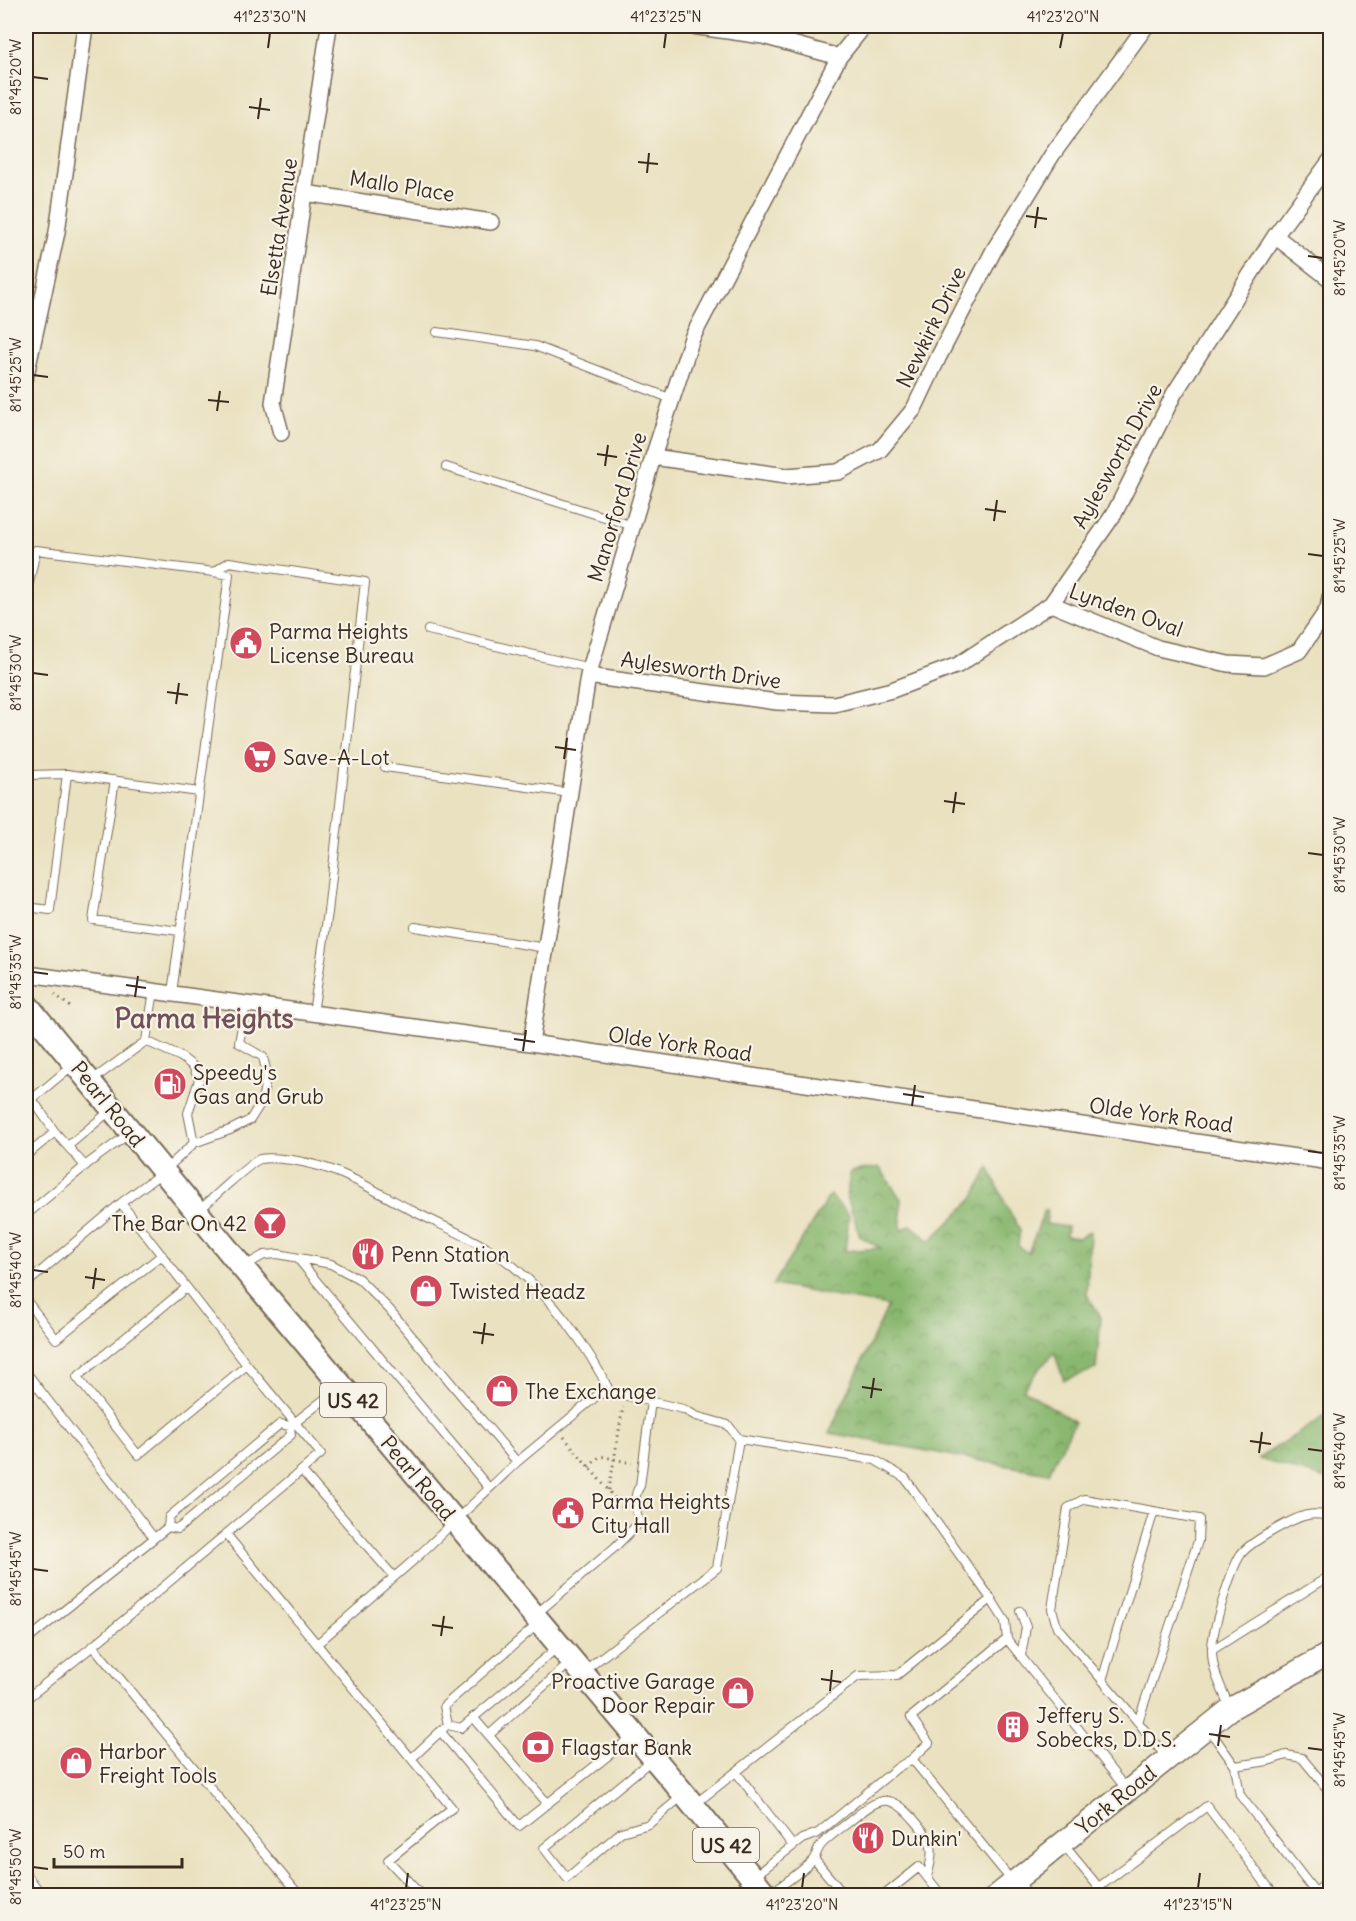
<svg xmlns="http://www.w3.org/2000/svg" width="1356" height="1921" font-family="Delius,sans-serif">
<style>
.forest{fill:url(#forest-crowns);stroke:#627147;stroke-width:1.5}
.lines{fill:none;stroke-linecap:round;stroke-linejoin:round}
.lane-casing{stroke:#786a57;stroke-width:10}
.street-casing{stroke:#786a57;stroke-width:18}
.secondary-casing{stroke:#786a57;stroke-width:24}
.primary-casing{stroke:#786a57;stroke-width:26}
.path{stroke:#786a57;stroke-width:3;stroke-dasharray:1.5 4.5;stroke-linecap:butt}
.lane{stroke:#fff;stroke-width:8}
.street{stroke:#fff;stroke-width:15}
.secondary{stroke:#fff;stroke-width:21}
.primary{stroke:#fff;stroke-width:22}
.ticks{fill:none;stroke:#3b2a1e;stroke-width:2}
.labels{text-anchor:middle;dominant-baseline:central;stroke-width:4.5;stroke-linejoin:round;paint-order:stroke}
.shield{fill:#f7f3e8;stroke:#73665b;stroke-width:1.5}
.shield-label{font-size:20px;font-weight:bold;fill:#3b2a1e}
.street-label{font-size:21px;fill:#3b2a1e;stroke:#f7f3e8}
.poi-label{font-size:21px;fill:#3b2a1e;stroke:#f7f3e8;text-anchor:start}
.district-label{font-size:27px;font-weight:bold;fill:#715057;stroke:#f7f3e8}
.neatline{fill:none;stroke:#3b2a1e;stroke-width:2}
.ticks-label{font-size:15px;text-anchor:middle;fill:#3b2a1e}
</style>
<defs>
<pattern id="forest-crowns" width="20" height="18" patternUnits="userSpaceOnUse" patternTransform="scale(1.5)"><rect width="20" height="18" fill="#8ab870"/><path d="M2 6a3 3 0 1 1 6 0M12 15a3 3 0 1 1 6 0" fill="none" stroke="#72965b"/></pattern>
</defs>
<rect width="100%" height="100%" fill="#f7f3e8"/>
<filter id="ink" filterUnits="userSpaceOnUse"><feTurbulence type="fractalNoise" baseFrequency=".0167" numOctaves="2"/><feDisplacementMap in="SourceGraphic" scale="12" xChannelSelector="R" yChannelSelector="G"/><feConvolveMatrix kernelMatrix="1 2 1 2 8 2 1 2 1" color-interpolation-filters="sRGB"/></filter>
<filter id="wash" filterUnits="userSpaceOnUse"><feTurbulence type="fractalNoise" baseFrequency=".008" numOctaves="4" result="noise"/><feDisplacementMap in="SourceGraphic" scale="24" xChannelSelector="R" yChannelSelector="G"/><feGaussianBlur stdDeviation="1.35" result="paint"/><feColorMatrix in="noise" values="0 0 0 0 0 0 0 0 0 0 0 0 0 0 0 0 0 1.4 0 .05"/><feComposite in="paint" operator="in"/></filter>
<g filter="url(#wash)">
<rect width="100%" height="100%" fill="#eae1c0"/>
<!-- forest -->
<path class="forest" d="M879 1167 901 1199V1231L911 1225 930 1241 972 1200 989 1167 1005 1203 1020 1230 1018 1246 1028 1253 1045 1210 1048 1211 1046 1224 1067 1227 1066 1236 1079 1238 1090 1231 1087 1295 1101 1317 1096 1369 1064 1380 1054 1352 1023 1389 1075 1422 1048 1473 829 1433 888 1306 773 1285 830 1195 849 1215 845 1251 880 1248 860 1236 847 1196 850 1172Z
M1330 1413V1480L1259 1459V1458Z"/>
</g>
<g filter="url(#ink)">
<g class="lines">
<defs>
<path id="lane" d="M437 332 535 346 672 399
M446 467 633 526
M26 597 36 550 214 572 229 562 365 582 328 912 313 1013
M428 630 590 668
M385 767 570 793
M26 769 30 775 67 774 50 910 26 907
M67 774 199 792
M115 780 93 920 180 931
M415 927 546 948
M172 993 229 575 214 572
M146 1041 181 1057 193 1066 199 1080 188 1113 194 1143
M91 1081 146 1041 154 991
M32 1099 55 1132 85 1166
M26 1104 73 1065
M68 1146 111 1110
M26 1156 55 1132
M121 1203 247 1365 138 1455 77 1377 186 1288
M198 1212C207 1203 252 1161 260 1159 270 1157 282 1159 292 1160 343 1168 370 1189 413 1211 446 1228 484 1242 513 1266 553 1299 587 1345 610 1392
M26 1215 90 1162 130 1133
M298 1259 489 1488
M243 1267 264 1255 278 1254 331 1264 359 1279 389 1309 517 1462
M26 1284 121 1203 163 1172 194 1143 230 1130 250 1120 262 1101 267 1074 263 1057 239 1043 246 1004
M26 1300 56 1339 162 1255
M247 1365 321 1454 93 1646 300 1896
M26 1372 154 1538
M280 1424 290 1426 291 1435 178 1529 168 1527 169 1517Z
M293 1424 340 1387
M302 1471 394 1577
M226 1534 452 1808 388 1860 422 1896
M991 1599 1005 1621 1007 1639
M1020 1611 1026 1627 1021 1656
M535 1615 614 1548 638 1524C638 1511 631 1498 640 1486L651 1401
M26 1641 168 1527
M317 1644 415 1559 517 1462 599 1394 610 1392 683 1409 696 1416 728 1425 739 1439
M1212 1650 1328 1577
M584 1671 717 1568 739 1439 875 1460 905 1478 991 1599 897 1675 858 1676 695 1804
M1102 1680 1154 1511
M26 1699 93 1646
M1230 1708C1222 1689 1212 1671 1212 1651 1211 1633 1231 1569 1241 1554 1249 1543 1294 1517 1308 1515 1315 1513 1323 1515 1330 1516
M473 1717 548 1804
M1138 1722 1198 1541 1199 1519 1084 1499 1068 1508 1052 1609 1057 1627 1138 1722 1167 1758
M448 1725 444 1706 539 1623
M448 1725 461 1728 558 1647
M1208 1728 1235 1766 1240 1795 1315 1892 1330 1881
M441 1732 519 1826 633 1736
M489 1735 571 1662
M412 1758 444 1728
M653 1759 544 1848 567 1878 621 1832 649 1824 681 1797
M1235 1766 1268 1761 1286 1755 1302 1758 1330 1792
M736 1772 793 1846
M1063 1844 1106 1896
M814 1859 845 1896
M26 1874 43 1896
M753 1877 802 1839 818 1833 897 1768 912 1759
M1018 1880 1029 1896
M1012 1881 912 1759 929 1743 911 1717 1007 1639 1127 1790
M1099 1887 1207 1806 1275 1896
M768 1895C783 1884 799 1874 812 1861 816 1857 817 1850 821 1845 829 1836 840 1829 849 1822 880 1797 889 1790 917 1823 935 1844 934 1852 927 1877
M883 1896 919 1867 942 1896"/>
<path id="street" d="M692 26 763 36 839 57
M305 193 491 222
M1275 236 1330 279
M26 375 57 232 85 26
M281 433 273 403 329 26
M653 457 786 476 838 472 880 450 914 409 939 356 994 250 1052 155 1146 26
M1051 604 1158 648 1228 664 1264 666 1299 651 1328 609 1330 597
M588 676 777 702 834 704 892 690 958 665 1051 604 1114 514 1174 394 1275 236 1330 161
M26 982 35 975 531 1043 1330 1162
M531 1043 588 676 653 457 692 338 839 57 864 26"/>
<path id="secondary" d="M996 1896 1230 1709 1330 1653"/>
<path id="primary" d="M26 1004 242 1267 684 1794 767 1896"/>
</defs>
<!-- lane casing -->
<use href="#lane" class="lane-casing"/>
<!-- street casing -->
<use href="#street" class="street-casing"/>
<!-- secondary casing -->
<use href="#secondary" class="secondary-casing"/>
<!-- primary casing -->
<use href="#primary" class="primary-casing"/>
<!-- path -->
<path class="path" d="M55 994 70 1007
M564 1437 623 1508
M589 1467 600 1456 632 1463
M609 1490 623 1407"/>
<!-- lane -->
<use href="#lane" class="lane"/>
<!-- street -->
<use href="#street" class="street"/>
<!-- secondary -->
<use href="#secondary" class="secondary"/>
<!-- primary -->
<use href="#primary" class="primary"/>
</g>
</g>
<!-- ticks -->
<path class="ticks" d="M268 48 270 33M664 48 666 33M1060 48 1063 33M33 77 48 79M249 107 270 110M258 119 261 98M638 162 658 164M647 173 649 153M1026 216 1047 219M1035 228 1038 207M1308 256 1323 258M33 375 48 377M208 400 229 402M217 411 220 391M597 454 617 457M605 466 608 445M985 509 1006 512M994 521 997 500M1308 554 1323 556M33 673 48 675M167 692 188 695M176 704 179 683M555 747 576 750M564 759 567 738M944 801 965 804M953 813 956 792M1308 853 1323 855M33 972 48 974M126 985 146 988M135 997 138 976M514 1039 535 1042M523 1051 526 1030M903 1094 924 1097M912 1106 915 1085M1308 1151 1323 1153M33 1270 48 1272M85 1277 105 1280M93 1289 96 1268M473 1332 494 1335M482 1344 485 1323M862 1387 882 1390M871 1398 874 1378M1250 1441 1271 1444M1308 1449 1323 1451M1259 1453 1262 1432M33 1569 48 1571M432 1625 453 1628M441 1636 444 1616M821 1679 841 1682M830 1691 832 1670M1209 1734 1230 1737M1218 1746 1221 1725M1308 1748 1323 1750M33 1867 48 1869M406 1888 408 1873M802 1888 804 1873M1198 1888 1200 1873"/>
<!-- icons -->
<defs>
<symbol id="civic-disc" viewBox="-11 -11 22 22"><circle r="9.5" fill="#d1495b" stroke="#f7f3e8"/><path d="M-.6-6.5H3V-4.5H.6V-3L4-1V1h2V6H-6V1h2V-1L-.6-3ZM-1.2 2.5V6h2.4V2.5Z" fill="#fff"/></symbol>
<symbol id="supermarket-disc" viewBox="-11 -11 22 22"><circle r="9.5" fill="#d1495b" stroke="#f7f3e8"/><path d="M-6-5.5h2.5l.6 2H6L4.5 2H-2.5L-4.4-4H-6ZM-1.5 3.2a1.3 1.3 0 1 0 .1 0ZM3 3.2a1.3 1.3 0 1 0 .1 0Z" fill="#fff"/></symbol>
<symbol id="fuel-disc" viewBox="-11 -11 22 22"><circle r="9.5" fill="#d1495b" stroke="#f7f3e8"/><path d="M-5.5-6h7V0h2V4h1.3V-2.5L3-4.5l.8-.8L6-3V5H2.5V1h-1V6h-7ZM-4.2-4.7v3.2H.2V-4.7Z" fill="#fff"/></symbol>
<symbol id="bar-disc" viewBox="-11 -11 22 22"><circle r="9.5" fill="#d1495b" stroke="#f7f3e8"/><path d="M-6-5H6L.8 .8V4.5H3.5V6h-7V4.5H-.8V.8Z" fill="#fff"/></symbol>
<symbol id="restaurant-disc" viewBox="-11 -11 22 22"><circle r="9.5" fill="#d1495b" stroke="#f7f3e8"/><path d="M-5-6h1v4h1v-4h1v4h1v-4h1v5L-1.5 .5V6h-2V.5L-5-1ZM5-6V6H3V1.5H1.5Q1.5-4 5-6Z" fill="#fff"/></symbol>
<symbol id="shop-disc" viewBox="-11 -11 22 22"><circle r="9.5" fill="#d1495b" stroke="#f7f3e8"/><path d="M-5-2.5h2.3a2.7 3.5 0 0 1 5.4 0H5L5.5 6h-11ZM-1.5-2.5h3a1.5 2.3 0 0 0-3 0Z" fill="#fff"/></symbol>
<symbol id="building-disc" viewBox="-11 -11 22 22"><circle r="9.5" fill="#d1495b" stroke="#f7f3e8"/><path d="M-4-6H4V6H1V3H-1V6H-4ZM-2.5-4.3h1.7v1.8h-1.7ZM.8-4.3h1.7v1.8H.8ZM-2.5-1h1.7V.8h-1.7ZM.8-1h1.7V.8H.8Z" fill="#fff"/></symbol>
<symbol id="bank-disc" viewBox="-11 -11 22 22"><circle r="9.5" fill="#d1495b" stroke="#f7f3e8"/><path d="M-6-4H6V4H-6ZM0-2.3a2.3 2.3 0 1 0 0 4.6a2.3 2.3 0 1 0 0-4.6Z" fill="#fff"/></symbol>
</defs>
<g fill-rule="evenodd">
<use href="#civic-disc" x="227" y="624" width="38" height="38"/>
<use href="#supermarket-disc" x="241" y="738" width="38" height="38"/>
<use href="#fuel-disc" x="151" y="1065" width="38" height="38"/>
<use href="#bar-disc" x="251" y="1204" width="38" height="38"/>
<use href="#restaurant-disc" x="349" y="1235" width="38" height="38"/>
<use href="#shop-disc" x="407" y="1272" width="38" height="38"/>
<use href="#shop-disc" x="483" y="1372" width="38" height="38"/>
<use href="#civic-disc" x="549" y="1494" width="38" height="38"/>
<use href="#shop-disc" x="719" y="1674" width="38" height="38"/>
<use href="#building-disc" x="994" y="1708" width="38" height="38"/>
<use href="#bank-disc" x="519" y="1728" width="38" height="38"/>
<use href="#shop-disc" x="57" y="1744" width="38" height="38"/>
<use href="#restaurant-disc" x="849" y="1819" width="38" height="38"/>
</g>
<g class="labels">
<!-- shield labels -->
<g class="shield">
<rect x="320" y="1383" width="66" height="34" rx="4.5"/>
<rect x="693" y="1828" width="66" height="34" rx="4.5"/>
</g>
<g class="shield-label">
<text x="353" y="1400">US 42</text>
<text x="726" y="1845">US 42</text>
</g>
<!-- street labels -->
<g class="street-label">
<text transform="translate(402 186) rotate(9)">Mallo Place</text>
<text transform="translate(279 227) rotate(-81)">Elsetta Avenue</text>
<text transform="translate(931 327) rotate(-64)">Newkirk Drive</text>
<text transform="translate(1117 456) rotate(-61)">Aylesworth Drive</text>
<text transform="translate(617 507) rotate(-73)">Manorford Drive</text>
<text transform="translate(1126 610) rotate(20)">Lynden Oval</text>
<text transform="translate(701 670) rotate(8)">Aylesworth Drive</text>
<text transform="translate(680 1044) rotate(8)">Olde York Road</text>
<text transform="translate(108 1104) rotate(51)">Pearl Road</text>
<text transform="translate(1161 1115) rotate(8)">Olde York Road</text>
<text transform="translate(418 1478) rotate(50)">Pearl Road</text>
<text transform="translate(1116 1800) rotate(-39)">York Road</text>
</g>
<!-- poi labels -->
<g class="poi-label">
<text x="269" y="631">Parma Heights<tspan x="269" dy="24">License Bureau</tspan></text>
<text x="283" y="757">Save-A-Lot</text>
<text x="193" y="1072">Speedy's<tspan x="193" dy="24">Gas and Grub</tspan></text>
<text x="247" y="1223" text-anchor="end">The Bar On 42</text>
<text x="391" y="1254">Penn Station</text>
<text x="449" y="1291">Twisted Headz</text>
<text x="525" y="1391">The Exchange</text>
<text x="591" y="1501">Parma Heights<tspan x="591" dy="24">City Hall</tspan></text>
<text x="715" y="1681" text-anchor="end">Proactive Garage<tspan x="715" dy="24">Door Repair</tspan></text>
<text x="1036" y="1715">Jeffery S.<tspan x="1036" dy="24">Sobecks, D.D.S.</tspan></text>
<text x="561" y="1747">Flagstar Bank</text>
<text x="99" y="1751">Harbor<tspan x="99" dy="24">Freight Tools</tspan></text>
<text x="891" y="1838">Dunkin'</text>
</g>
<!-- district labels -->
<g class="district-label">
<text x="204" y="1018">Parma Heights</text>
</g>
</g>
<!-- margin -->
<rect width="1356" height="1921" fill="none" stroke="#f7f3e8" stroke-width="66"/>
<!-- scale -->
<path d="M54 1858v9h128v-9" fill="none" stroke="#3b2a1e" stroke-width="3"/>
<text x="63" y="1858" font-size="18" fill="#3b2a1e" stroke="#f7f3e8" stroke-width="4.5" paint-order="stroke">50 m</text>
<rect x="33" y="33" width="1290" height="1855" class="neatline"/>
<g class="ticks-label">
<text x="270" y="22">41°23'30"N</text>
<text x="666" y="22">41°23'25"N</text>
<text x="1063" y="22">41°23'20"N</text>
<text transform="translate(16 77) rotate(-90)" y="5">81°45'20"W</text>
<text transform="translate(1340 258) rotate(-90)" y="5">81°45'20"W</text>
<text transform="translate(16 375) rotate(-90)" y="5">81°45'25"W</text>
<text transform="translate(1340 556) rotate(-90)" y="5">81°45'25"W</text>
<text transform="translate(16 673) rotate(-90)" y="5">81°45'30"W</text>
<text transform="translate(1340 855) rotate(-90)" y="5">81°45'30"W</text>
<text transform="translate(16 972) rotate(-90)" y="5">81°45'35"W</text>
<text transform="translate(1340 1153) rotate(-90)" y="5">81°45'35"W</text>
<text transform="translate(16 1270) rotate(-90)" y="5">81°45'40"W</text>
<text transform="translate(1340 1451) rotate(-90)" y="5">81°45'40"W</text>
<text transform="translate(16 1569) rotate(-90)" y="5">81°45'45"W</text>
<text transform="translate(1340 1750) rotate(-90)" y="5">81°45'45"W</text>
<text transform="translate(16 1867) rotate(-90)" y="5">81°45'50"W</text>
<text x="406" y="1910">41°23'25"N</text>
<text x="802" y="1910">41°23'20"N</text>
<text x="1198" y="1910">41°23'15"N</text>
</g>
</svg>
